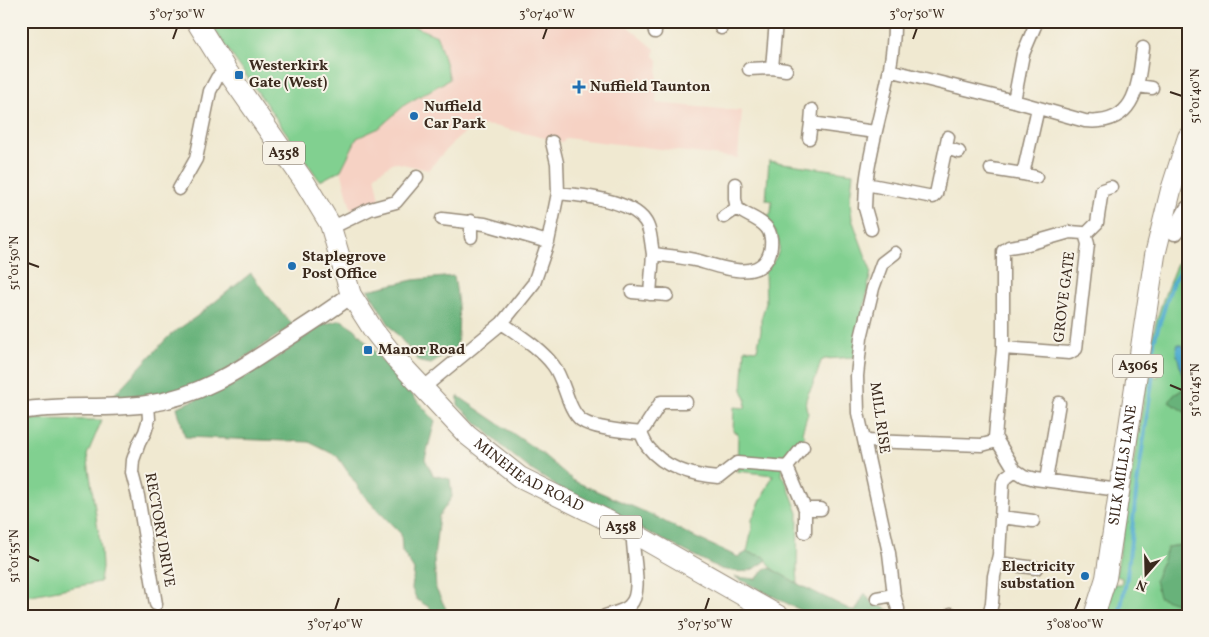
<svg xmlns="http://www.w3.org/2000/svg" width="1209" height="637" font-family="Vollkorn,serif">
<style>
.built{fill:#f6d2c4}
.green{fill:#81d090;stroke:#5e7d57}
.forest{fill:#68b27a;stroke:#526e4c}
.water{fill:#53add0;stroke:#476c77}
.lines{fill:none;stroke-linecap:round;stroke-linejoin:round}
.stream{stroke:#53add0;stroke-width:4}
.minor-casing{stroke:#968a78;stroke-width:15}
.tertiary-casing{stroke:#968a78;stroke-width:19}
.primary-casing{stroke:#968a78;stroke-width:22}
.minor{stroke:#fff;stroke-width:12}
.tertiary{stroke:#fff;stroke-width:16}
.primary{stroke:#fff;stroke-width:20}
.ticks{fill:none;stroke:#3b2a1e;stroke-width:2}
.poi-dot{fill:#1f6fb2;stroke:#f7f3e8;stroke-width:2}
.labels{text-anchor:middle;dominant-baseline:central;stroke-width:4;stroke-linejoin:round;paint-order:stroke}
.shield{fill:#f7f3e8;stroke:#73665b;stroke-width:1}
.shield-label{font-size:14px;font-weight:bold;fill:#3b2a1e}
.poi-label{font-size:15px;font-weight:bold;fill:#3b2a1e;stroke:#f7f3e8;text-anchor:start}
.street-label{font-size:15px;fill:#3b2a1e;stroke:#f7f3e8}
.neatline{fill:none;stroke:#3b2a1e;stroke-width:2}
.ticks-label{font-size:12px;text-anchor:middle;fill:#3b2a1e}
</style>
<rect width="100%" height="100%" fill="#f7f3e8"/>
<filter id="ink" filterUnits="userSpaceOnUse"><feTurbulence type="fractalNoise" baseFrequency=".02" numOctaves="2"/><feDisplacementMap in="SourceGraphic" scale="10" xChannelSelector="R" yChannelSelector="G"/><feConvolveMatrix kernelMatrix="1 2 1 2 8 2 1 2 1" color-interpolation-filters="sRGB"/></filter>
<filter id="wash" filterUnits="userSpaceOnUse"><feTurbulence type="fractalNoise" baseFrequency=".0096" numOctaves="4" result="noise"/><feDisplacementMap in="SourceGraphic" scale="20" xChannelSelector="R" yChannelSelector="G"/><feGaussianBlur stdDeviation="1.12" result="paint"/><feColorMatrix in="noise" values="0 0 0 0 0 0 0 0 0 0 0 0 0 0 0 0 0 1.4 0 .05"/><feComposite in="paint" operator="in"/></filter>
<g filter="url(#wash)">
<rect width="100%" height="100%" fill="#f0e9d1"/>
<!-- built -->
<path class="built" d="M401 21H621L655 49 654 56 658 60 656 103 742 111 738 158 566 138 562 142 494 126 476 125 454 141 428 170 394 162 375 175 380 200 351 209 341 170 357 138 379 128 406 104 450 79 437 36Z"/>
<!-- green -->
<path class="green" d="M208 21H401L437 36 450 79 406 104 379 128 357 138 341 170 320 181Z
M769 161 853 173 850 199 852 219 871 271 855 357 825 359 821 361C819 368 817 375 814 382 809 394 802 399 808 413L802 432 805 435 794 453 783 463 782 475 785 479 798 513 797 569 798 584 772 569 765 557 747 552 752 529V519L773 475 737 471 738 434 733 431 734 407 745 408 746 399 742 390 745 349 757 350 761 331V319L766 303 765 272C786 248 782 242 766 217L771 213 772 201 766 200Z
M1188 238V352L1182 345 1184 382 1188 384V386L1174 395 1169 402 1188 414V544L1168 547 1183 605 1188 604V616H1108L1113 584H1121L1122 578 1116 576 1147 375 1158 377 1160 371 1146 366C1154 319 1169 280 1188 238Z
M31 419 102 420 87 455 101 549 102 567 100 582 21 597V421Z"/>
<!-- forest -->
<path class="forest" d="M251 273 265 293 293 325 215 378 155 397 110 399 170 335 196 317Z
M454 276C458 299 461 326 456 348L431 364 420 362 390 326 368 290 413 280Z
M341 320 355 329 435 421 425 459 433 475 450 479 452 497 439 516 434 558 436 589 447 611 444 616H434L429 607 417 600 412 589 414 570 402 551 401 534 365 497 337 456 309 442 185 437 177 407 229 387 284 353 321 325Z
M1188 386V414L1169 402 1174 395Z
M458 396 540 452 574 481 652 515 692 536 738 557 747 552 765 557 767 560C749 574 743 573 721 569L558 487 530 469 505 449 458 405Z
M1188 544V604L1183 605 1159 597 1155 580 1168 547Z
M766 568 772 569 798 584 855 612 865 593 871 602 903 616H812L735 577 756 579Z"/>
<!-- water -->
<path class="water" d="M1178 344 1182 345 1188 352V384L1184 382 1176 351Z"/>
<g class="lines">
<!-- stream -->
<path class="stream" d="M1119 616 1127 577 1137 485 1154 367V341L1172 284 1188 257"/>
</g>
</g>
<g filter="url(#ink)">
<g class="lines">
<defs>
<path id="minor" d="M653 21 655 32
M894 21C895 76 872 130 866 184L933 197 936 194 948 137
M721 28 722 21
M772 68 776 21
M749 69 772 68 786 70
M889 70 1014 101 1085 121C1136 126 1138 86 1143 48
M1138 86 1152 88
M1014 101 1023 54 1037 21
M811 123 812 110
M809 138 811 123 875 132
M946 148 959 152
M991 169 1023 174 1038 108
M1023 174 1036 177
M735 184V199L737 208
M866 184 865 208 871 229
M179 189 196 159 210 91 217 78 227 71
M558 193C581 195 631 200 645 221 651 229 651 244 653 254 668 256 684 257 699 261 720 267 761 283 770 252 772 244 772 233 766 227 758 218 746 216 737 208L724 217
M442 219 485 224 548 242
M331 228 370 209 396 202 417 177
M1085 235 1097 223 1102 190 1111 187
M471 237V221
M895 253 882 263 873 288 861 338 857 376 858 413 889 553 894 595 898 609
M632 292 667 295
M650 294 653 254
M502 323C519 335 540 348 553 365 565 380 567 409 581 420 593 429 625 431 641 433 643 438 645 443 648 447 664 468 693 476 718 478L737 463 787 467 805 509V532
M1003 348 1069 353 1076 349 1088 244 1086 237 1083 233 1070 232 1028 244 1009 247 1003 251V348L995 437 1015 470 1024 476 1035 479 1119 490
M423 388 502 323 534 283 548 242 558 193 557 163 552 142
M148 404 149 419 145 432 139 443 133 460 132 473 138 496 156 604
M641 433 661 402H686
M864 439 869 441 982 445 997 441
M787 467 803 447
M1046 480 1059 403
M805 509H821
M1001 517 1033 521
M998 562 1006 564 1036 568
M877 598 894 595
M951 614 956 616
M605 616C613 613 625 611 630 605 644 592 631 551 633 533
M989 616 992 603 994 576 999 555 1003 483 1006 477 1015 470"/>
<path id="tertiary" d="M1175 232 1188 209
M21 411C63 404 105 410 147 404 198 397 240 370 281 342 305 327 328 312 351 295"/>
<g id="primary">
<path id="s1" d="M196 21 227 71 304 181 330 224 351 295 374 331 397 360 467 435 520 477 633 533 779 616"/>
<path id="s2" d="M1094 616 1106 578 1155 255 1171 190 1188 137"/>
</g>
</defs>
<!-- minor casing -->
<use href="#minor" class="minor-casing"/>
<!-- tertiary casing -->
<use href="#tertiary" class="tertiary-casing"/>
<!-- primary casing -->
<use href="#primary" class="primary-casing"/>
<!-- minor -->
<use href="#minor" class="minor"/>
<!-- tertiary -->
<use href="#tertiary" class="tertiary"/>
<!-- primary -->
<use href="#primary" class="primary"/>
</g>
</g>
<!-- ticks -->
<path class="ticks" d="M173 39 177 28M543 39 547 28M913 39 917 28M1170 92 1182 96M28 263 39 267M1170 385 1182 390M28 556 39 561M335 610 339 598M705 610 709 598M1075 610 1080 598"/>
<!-- markers -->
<g class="poi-dot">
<rect x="234" y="70" width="10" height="10" rx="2.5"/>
<path d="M576.5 79.5h5v5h5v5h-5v5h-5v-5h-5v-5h5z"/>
<circle cx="414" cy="116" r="5"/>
<circle cx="292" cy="266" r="5"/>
<rect x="363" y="345" width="10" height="10" rx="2.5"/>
<circle cx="1085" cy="576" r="5"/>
</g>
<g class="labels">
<!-- shield labels -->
<g class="shield">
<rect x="263" y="141.5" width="42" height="23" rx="4"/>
<rect x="1113" y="354.5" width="50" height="23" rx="4"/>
<rect x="600" y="515.5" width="42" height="23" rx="4"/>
</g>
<g class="shield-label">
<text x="284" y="153">A358</text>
<text x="1138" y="366">A3065</text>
<text x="621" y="527">A358</text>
</g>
<!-- poi labels -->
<g class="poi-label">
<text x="249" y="66">Westerkirk<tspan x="249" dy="17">Gate (West)</tspan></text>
<text x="590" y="87">Nuffield Taunton</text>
<text x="424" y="107">Nuffield<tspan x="424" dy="17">Car Park</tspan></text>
<text x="302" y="257">Staplegrove<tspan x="302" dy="17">Post Office</tspan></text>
<text x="378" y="350">Manor Road</text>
<text x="1075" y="567" text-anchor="end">Electricity<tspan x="1075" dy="17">substation</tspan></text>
</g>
<!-- street labels -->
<g class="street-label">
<text transform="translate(1065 297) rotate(-83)">GROVE GATE</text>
<text transform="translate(879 418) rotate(82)">MILL RISE</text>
<text stroke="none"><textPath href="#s2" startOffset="154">SILK MILLS LANE</textPath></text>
<text stroke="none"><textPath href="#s1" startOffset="574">MINEHEAD ROAD</textPath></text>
<text transform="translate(159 530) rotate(80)">RECTORY DRIVE</text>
</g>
</g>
<!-- margin -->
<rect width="1209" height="637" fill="none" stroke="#f7f3e8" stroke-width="55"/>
<!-- north arrow -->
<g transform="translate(1146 574) rotate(200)" stroke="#f7f3e8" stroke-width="4" paint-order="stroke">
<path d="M0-4L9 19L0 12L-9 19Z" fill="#3b2a1e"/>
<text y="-8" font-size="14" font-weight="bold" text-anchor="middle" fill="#3b2a1e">N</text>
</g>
<rect x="28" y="28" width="1154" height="582" class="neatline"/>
<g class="ticks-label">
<text x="177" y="18">3°07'30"W</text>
<text x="547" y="18">3°07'40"W</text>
<text x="917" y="18">3°07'50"W</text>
<text transform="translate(1195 96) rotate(-90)" y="4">51°01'40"N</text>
<text transform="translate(14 263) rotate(-90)" y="4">51°01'50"N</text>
<text transform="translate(1195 390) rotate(-90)" y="4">51°01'45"N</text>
<text transform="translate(14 556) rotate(-90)" y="4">51°01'55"N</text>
<text x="335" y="628">3°07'40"W</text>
<text x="705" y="628">3°07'50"W</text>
<text x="1075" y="628">3°08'00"W</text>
</g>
</svg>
